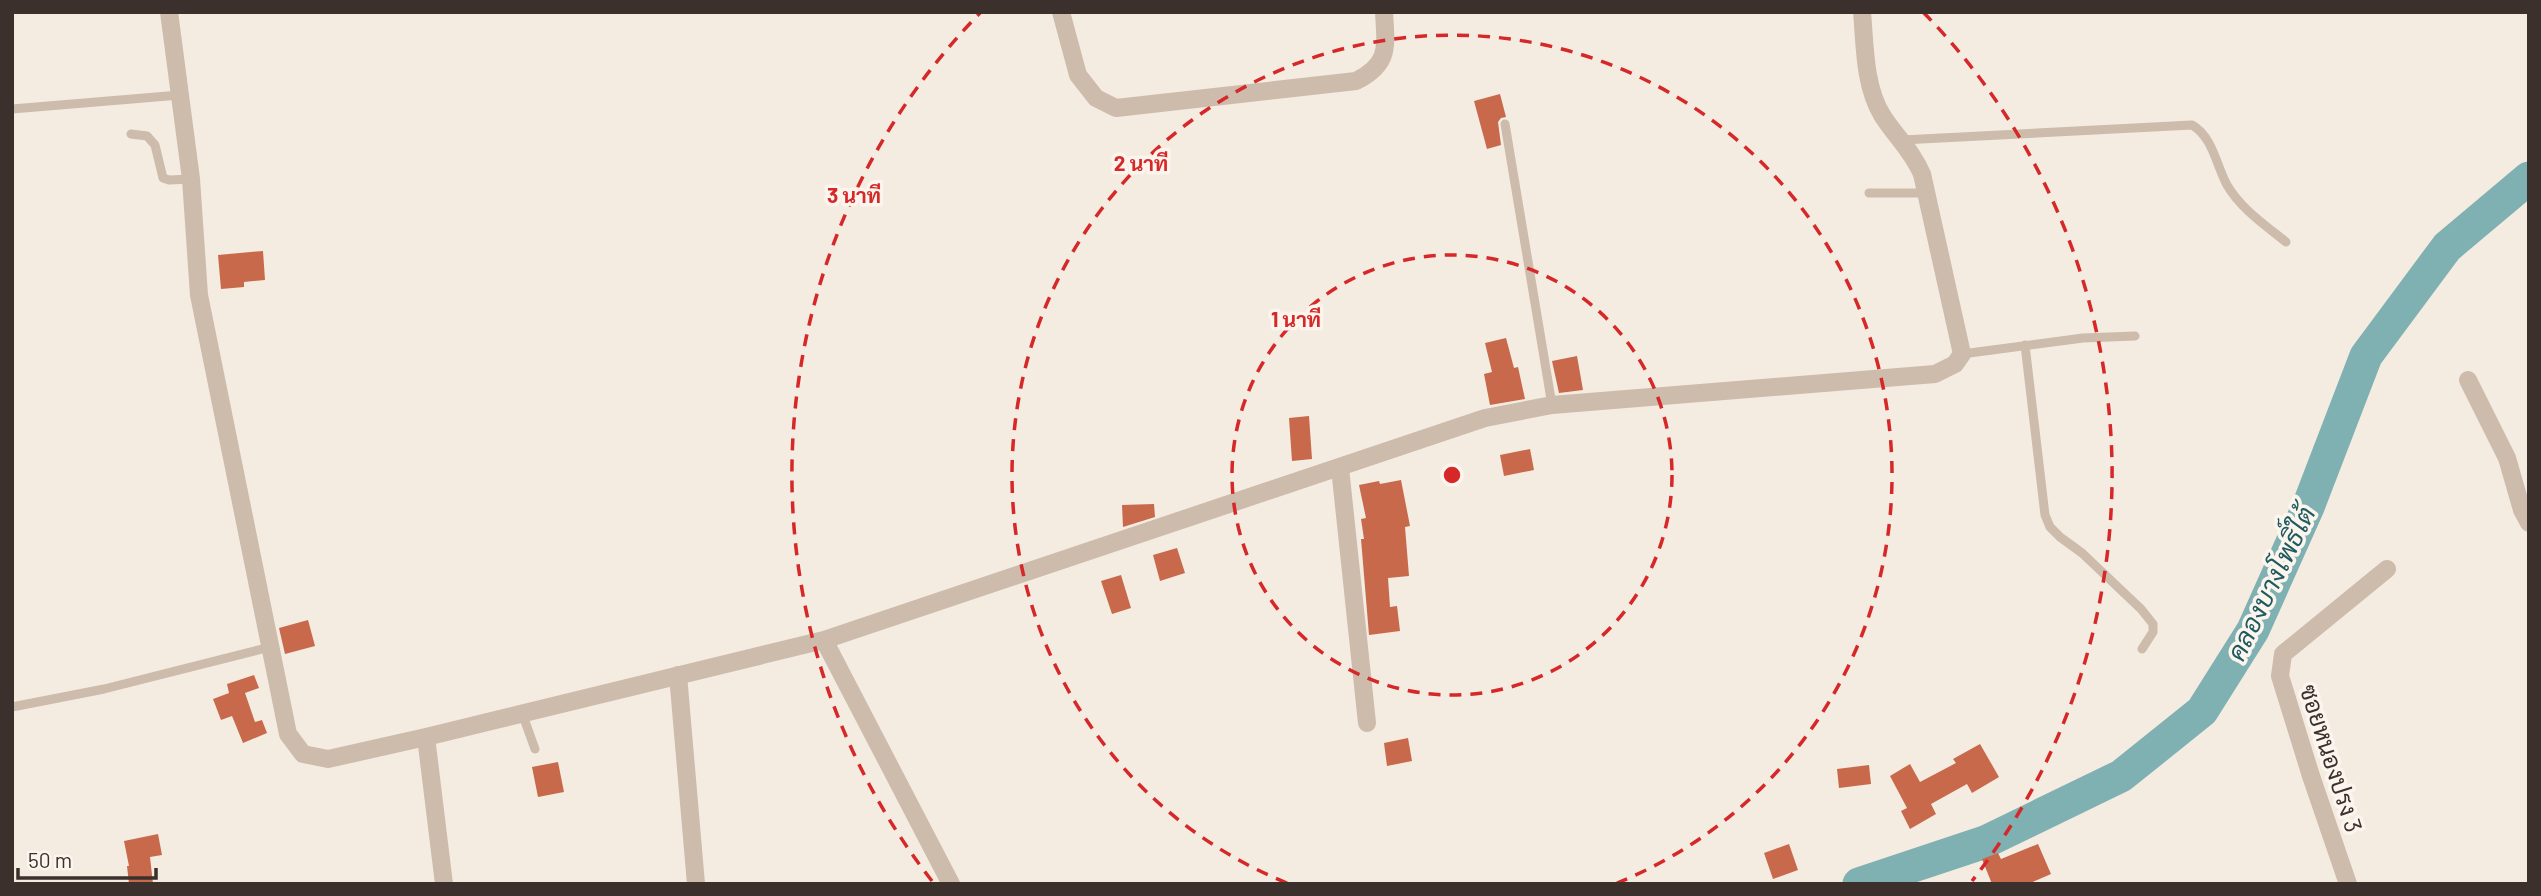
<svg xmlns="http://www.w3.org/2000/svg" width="2541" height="896" font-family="Barlow,Sarabun,sans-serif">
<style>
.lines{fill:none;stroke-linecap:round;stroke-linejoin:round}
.river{stroke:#7fb0b2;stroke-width:33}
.building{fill:#c8694b}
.service{stroke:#cdbbac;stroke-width:9}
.minor{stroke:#cdbbac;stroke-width:18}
.ring{fill:none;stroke:#d62828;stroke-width:3.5;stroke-dasharray:12 9}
.labels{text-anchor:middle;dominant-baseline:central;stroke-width:7;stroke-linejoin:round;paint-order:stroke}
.street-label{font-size:24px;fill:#3b302b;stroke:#fbf5ee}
.water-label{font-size:26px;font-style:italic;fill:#1f5a5e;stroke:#fbf5ee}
.centre{fill:#d62828;stroke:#fbf5ee;stroke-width:3.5}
.ring-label{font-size:21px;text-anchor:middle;font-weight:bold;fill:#d62828;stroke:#fbf5ee;stroke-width:7;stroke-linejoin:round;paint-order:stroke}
</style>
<rect width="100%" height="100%" fill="#f4ebe1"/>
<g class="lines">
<!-- river -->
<path class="river" d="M1859 884 1985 842 2121 776 2202 711 2253 630 2308 507 2366 356 2447 247 2529 178"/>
</g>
<!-- building -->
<path class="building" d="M1500 94 1506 117 1501 118 1498 122 1501 145 1487 149 1474 101Z
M263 251 265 280 244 282V287L221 289 218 255Z
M1506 338 1514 368 1518 367 1525 399 1490 405 1484 374 1492 372 1485 343Z
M1577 356 1583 390 1559 393 1552 361Z
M1309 416 1312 459 1292 461 1289 418Z
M1530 449 1534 470 1504 476 1500 455Z
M1401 480 1410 526 1405 527 1409 576 1388 578 1390 607 1397 606 1400 631 1369 635 1361 539H1364L1361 519 1366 518 1359 485 1379 481 1380 484Z
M1154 504 1155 517 1123 527 1122 505Z
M1177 548 1185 573 1160 581 1153 555Z
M1121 575 1131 608 1112 614 1101 581Z
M308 620 315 646 285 654 279 628Z
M254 675 259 688 245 693 255 722 262 720 267 733 243 743 232 716 221 720 213 699 229 693 227 684Z
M1408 738 1412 761 1387 766 1384 743Z
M1980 744 1999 777 1972 793 1967 784 1931 804 1936 814 1910 829 1901 811 1907 808 1890 776 1910 764 1920 782 1956 763 1953 759Z
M558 762 564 792 538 797 532 767Z
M1869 765 1871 784 1839 788 1837 769Z
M158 834 162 855 150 857 153 884H129L127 866H129L124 841Z
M1789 844 1798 870 1773 879 1764 853Z
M2038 844 2051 874 2028 884H1992L1982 859 1998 853 2001 859Z"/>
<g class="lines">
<!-- service -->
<path class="service" d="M12 109 180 95
M1505 124 1552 405
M131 134 147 136 155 145 163 178 169 180 191 179
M1902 140 2192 125C2213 137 2216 165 2227 185 2241 209 2265 225 2286 242
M1869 193H1927
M2025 345 2045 515 2050 527 2060 537 2082 553 2141 609 2153 624V632L2142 649
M1962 354 2083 338 2135 336
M12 707 104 689 270 647
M522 713 535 749"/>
<!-- minor -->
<path class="minor" d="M169 12 191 179 199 295 288 734 303 754 328 759 426 737 824 640 1485 418 1552 405 1935 374 1955 364 1962 354 1922 174C1911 149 1895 136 1882 115 1864 85 1865 45 1862 12
M1061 12 1078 75 1096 98 1116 108 1356 81C1390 64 1386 47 1384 12
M2468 380 2507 458 2522 510 2529 523
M1340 468 1367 723
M824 640 951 884
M678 675 696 884
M426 737 444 884
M2348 884 2311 776 2280 676 2283 654 2387 569"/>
</g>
<!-- distance rings -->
<g class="ring">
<circle cx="1452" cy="475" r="220"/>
<path d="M1287 883A440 440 0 1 1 1617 883"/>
<path d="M932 881A660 660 0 0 1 981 12M1923 12A660 660 0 0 1 1972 881"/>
</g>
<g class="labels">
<!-- street labels -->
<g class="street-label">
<text transform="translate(2332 758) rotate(72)">ซอยหนองปรง 3</text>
</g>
<!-- water labels -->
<g class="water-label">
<text transform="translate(2270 583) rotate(-64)">คลองบางโพธิ์ใต้</text>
</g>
</g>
<circle cx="1452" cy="475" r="10" class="centre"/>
<g class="ring-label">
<text x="1141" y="171">2 นาที</text>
<text x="854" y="203">3 นาที</text>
<text x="1296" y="327">1 นาที</text>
</g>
<!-- border -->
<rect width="2541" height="896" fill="none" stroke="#3b302b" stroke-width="28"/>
<!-- scale -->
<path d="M18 868v10h138v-10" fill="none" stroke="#3b302b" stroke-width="3.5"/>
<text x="28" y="868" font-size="21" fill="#3b302b" stroke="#fbf5ee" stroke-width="5" paint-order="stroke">50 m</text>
</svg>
